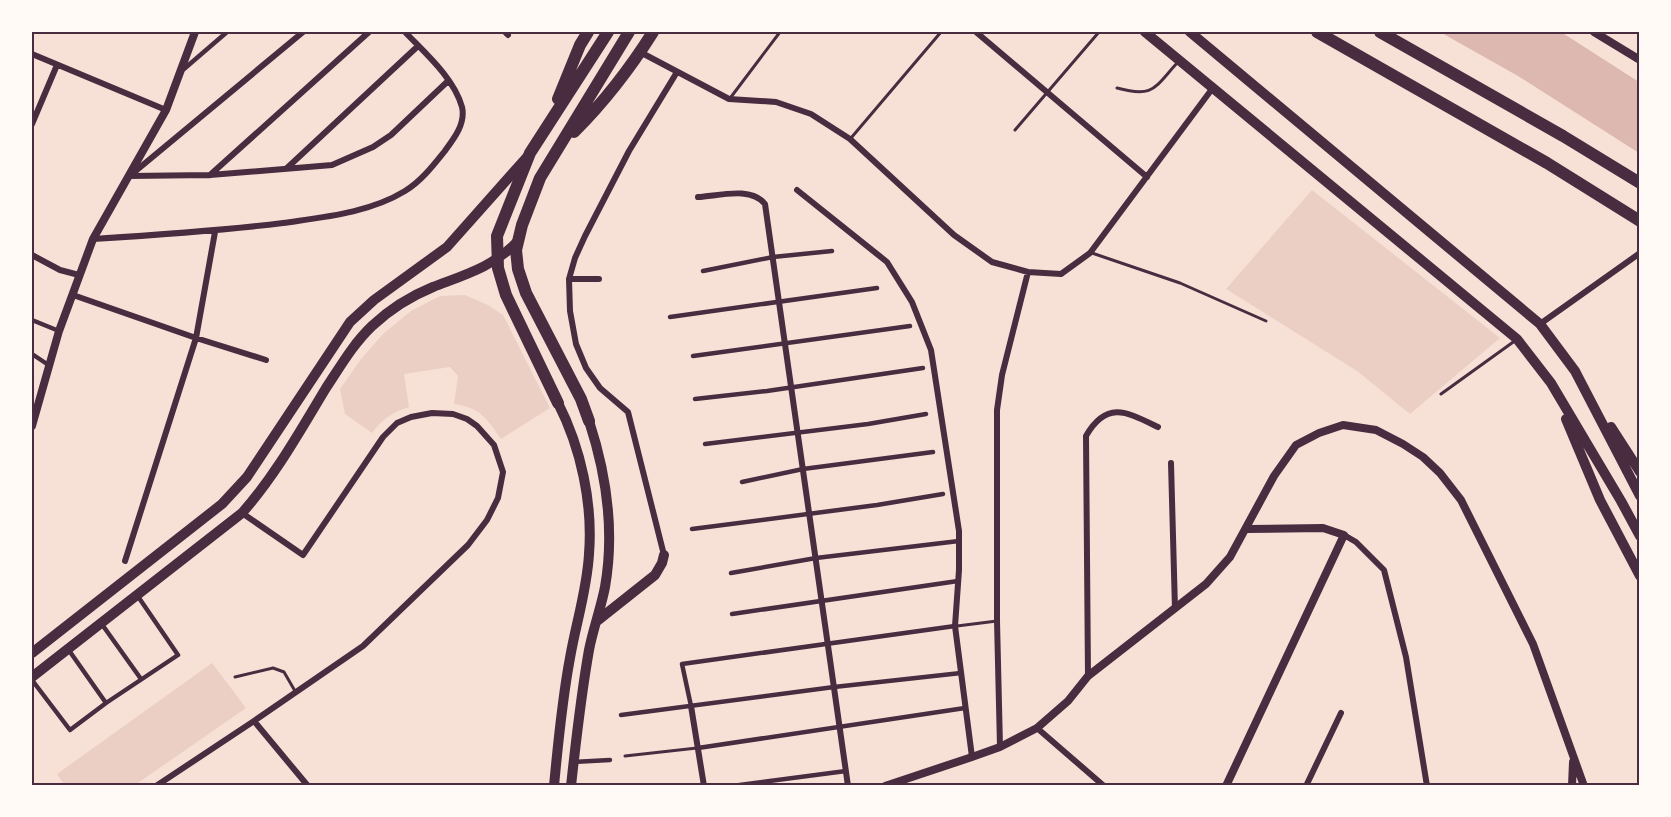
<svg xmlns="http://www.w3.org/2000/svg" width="1671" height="817" font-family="'PT Serif',serif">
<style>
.green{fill:#ebcfc5}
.water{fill:#dcb8b0}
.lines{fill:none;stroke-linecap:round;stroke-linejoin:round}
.service{stroke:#4a2c40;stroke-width:3}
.pedestrian{stroke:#4a2c40;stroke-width:4.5}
.minor{stroke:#4a2c40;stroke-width:6}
.tertiary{stroke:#4a2c40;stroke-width:8}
.trunk{stroke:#4a2c40;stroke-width:10}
.motorway{stroke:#4a2c40;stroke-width:12}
.neatline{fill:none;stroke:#4a2c40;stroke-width:2}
</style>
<rect width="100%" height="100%" fill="#f7e1d7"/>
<!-- green -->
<path class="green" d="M1312 190 1500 338 1410 414 1357 371 1226 289Z
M465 295 488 305 503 315 550 408 501 439C486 418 481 408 454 404L458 376 450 367 404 374 409 407C393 412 382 419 372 433L345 414 340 389 361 359 383 334 411 311 440 296Z
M212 663 246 708 135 785H64L57 774Z"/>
<!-- water -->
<path class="water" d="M1440 32H1561L1639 82V153L1518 76Z"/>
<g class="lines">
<!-- service -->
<path class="service" d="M1117 88C1154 98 1154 88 1178 62
M731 97 780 32
M1015 130 1099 32
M851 138 941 32
M1092 253 1180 283 1266 321
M1441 394 1516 340
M957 626 997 621
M235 677 273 668 284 672 295 691
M625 756 697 748"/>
<!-- pedestrian -->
<path class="pedestrian" d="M184 69 227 32
M703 271 773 257 832 251
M670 317 877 288
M32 320 59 331
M32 354 50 366
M693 356 910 326
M695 399 767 391 923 368
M705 444 868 424 926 414
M742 482 803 469 933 452
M692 529 877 505 943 494
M731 573 816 558 959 541
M732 614 958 581
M101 623 141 679
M68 649 106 703
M32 680 70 730 106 703 178 655 137 595
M691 706 682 664 955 626
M621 715 834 687 961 673
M698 748 965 708
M573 762 610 760
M732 786 846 771"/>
<!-- minor -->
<path class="minor" d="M505 32 508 35
M976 32 1147 177
M640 52 729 99 776 102 811 114 850 139 954 235 992 262 1028 272 1061 274 1090 253 1212 89
M32 54 166 110
M32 124 57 65
M287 168 418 46
M132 174 303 32
M210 175 369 32
M129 176 210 175 332 165 373 147 391 135 448 81
M797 190 887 262 912 302 931 350 959 531V570L955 626 972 757
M698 197C718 196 751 186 765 204L848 786
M93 239C157 235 220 231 283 223 324 217 369 213 405 191 421 181 432 167 444 152 453 140 466 124 462 107 454 78 425 53 405 32
M32 255 60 270 79 275
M569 279H599
M73 295 196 338 266 360
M1540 324 1640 253
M1171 463 1175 609
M1344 535 1356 542 1384 570 1406 657 1427 786
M664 555 628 412 600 388 586 368 576 344 570 311 569 279 575 258 585 236 629 151 677 72
M125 561 196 338 215 232
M1088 676 1086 436C1107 400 1127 412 1158 427
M691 706 704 786
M254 721 308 786
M1037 728 1104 786
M1000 747 997 621V410L1002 375 1028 272
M156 786 254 721 363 646 468 545 487 520 498 498 503 472 494 445 477 426 467 419 453 414 432 413 411 417 397 423 383 437 303 555 242 513
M1306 786 1341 713"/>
<!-- tertiary -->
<path class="tertiary" d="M1594 32 1640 60
M32 426 59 331 93 239 166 110 195 32
M885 786 972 757 1000 747 1037 728 1068 701 1088 676 1206 584 1230 557 1274 476 1296 445 1319 433 1343 425 1376 430 1403 444 1423 457 1440 473 1461 500 1533 644 1584 786
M1226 786 1344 535 1323 528 1247 529
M1572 786 1573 762"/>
<!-- trunk -->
<path class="trunk" d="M1145 32 1517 339 1551 383 1621 501 1640 536
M1190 32 1540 324 1575 371 1640 496
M1566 419 1600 500 1640 576
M1611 427 1640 472
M597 621 655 575 662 563 664 555
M32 653 222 504 247 477 350 322 374 300 447 247 527 157
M32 677 242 513C275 476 300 431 326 388 340 367 353 344 372 326 390 309 411 296 433 287 464 275 493 267 517 242
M554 786C558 743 562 700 570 658 576 623 587 590 589 554 593 504 581 448 558 403
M571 786C576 740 581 695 589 650 593 629 601 608 605 587 615 530 607 476 589 421"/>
<!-- motorway -->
<path class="motorway" d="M1317 32 1547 163 1640 221
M1380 32 1563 136 1640 183
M558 99 580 45 588 32
M574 132C604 102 631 67 653 32
M558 403 506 295 498 268 497 236 530 153 608 32
M589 421 581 399 526 293 518 269 516 250 522 225 540 178 629 32"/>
</g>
<!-- border -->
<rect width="1671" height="817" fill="none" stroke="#fffaf5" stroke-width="66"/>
<rect x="33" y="33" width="1605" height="751" class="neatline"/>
</svg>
